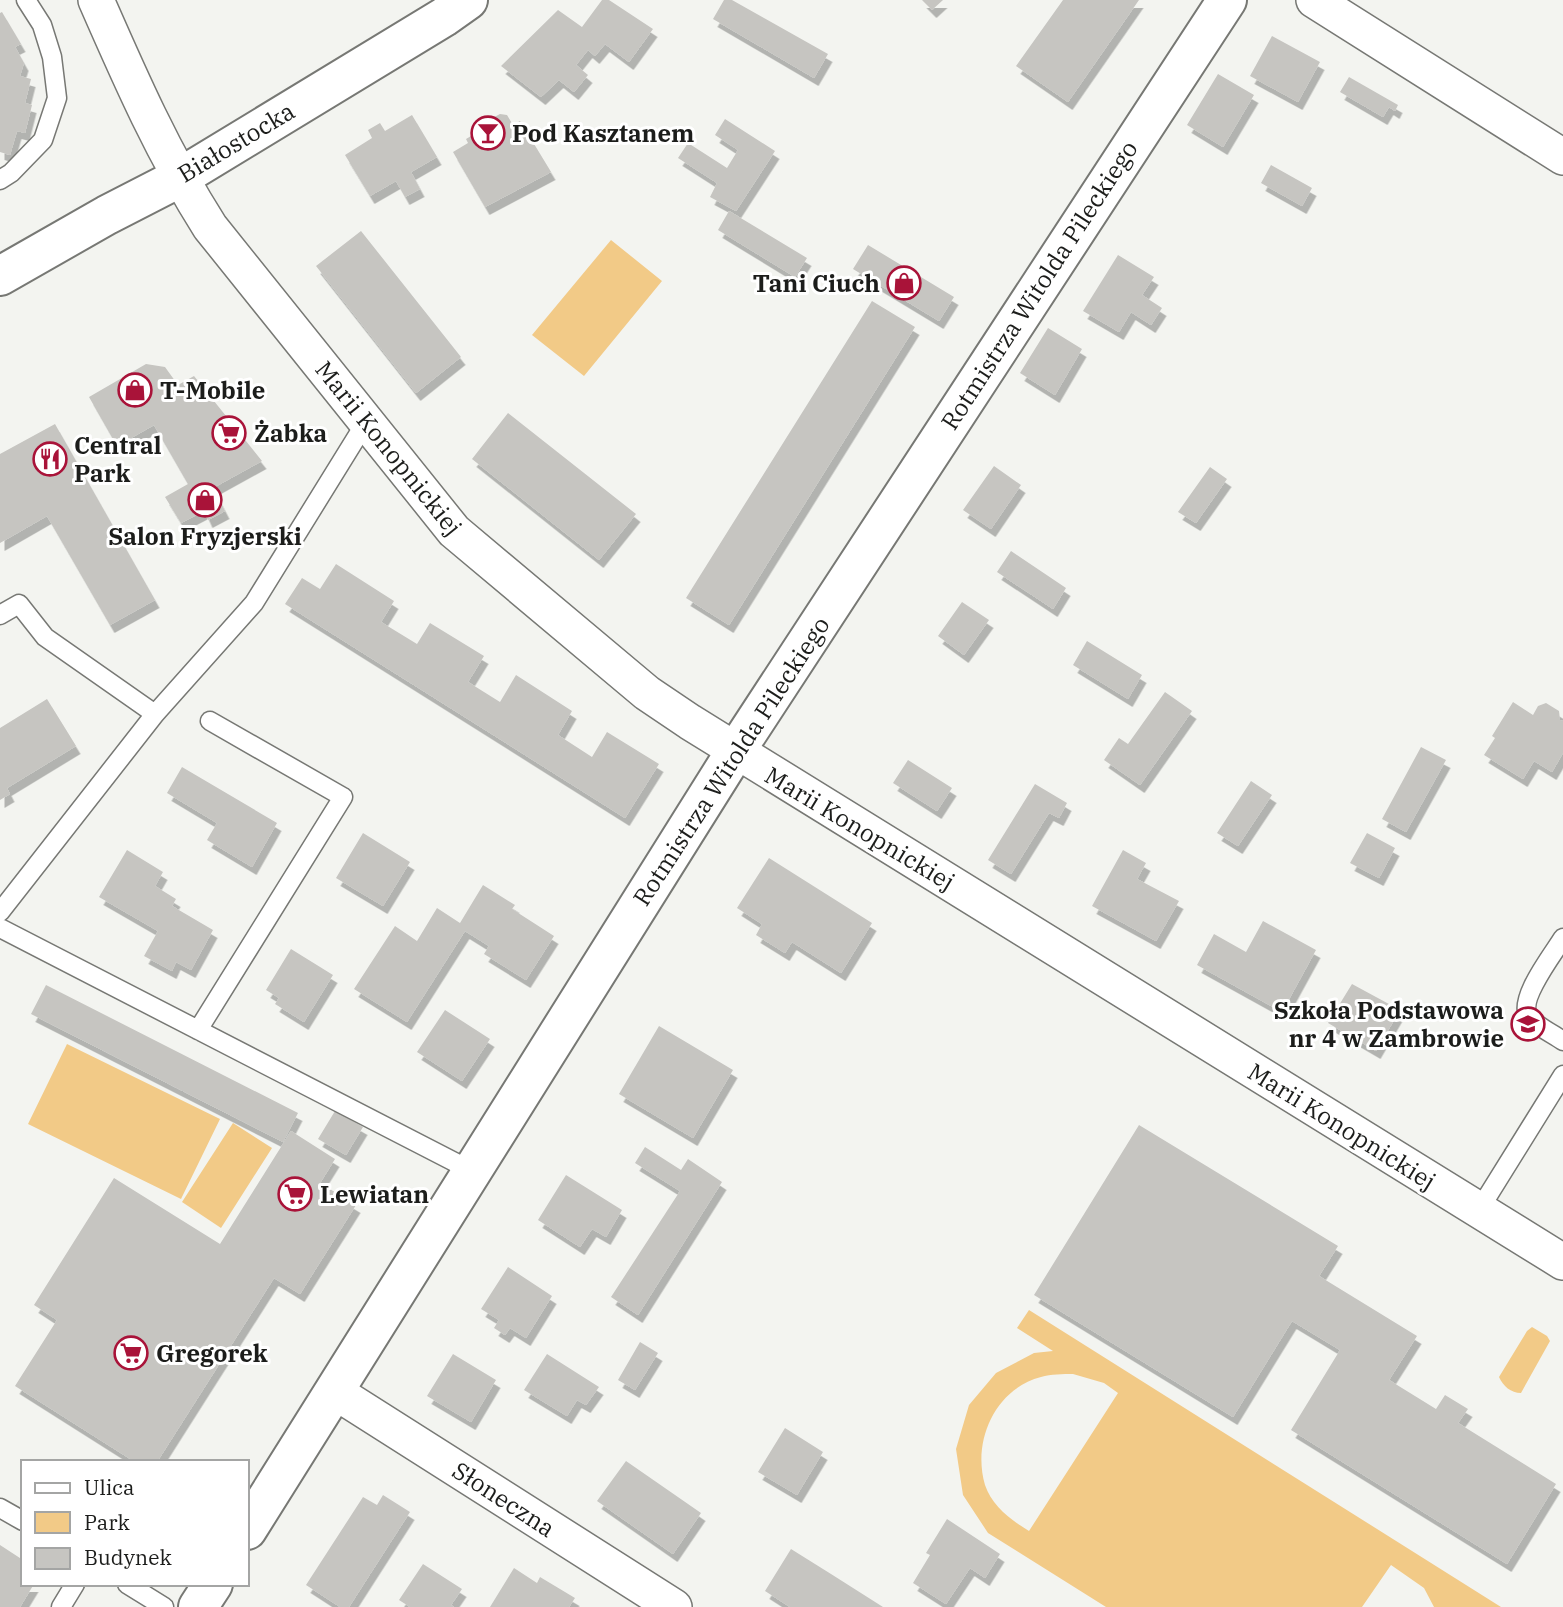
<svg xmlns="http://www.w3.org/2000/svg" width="1563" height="1607" font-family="'IBM Plex Serif',serif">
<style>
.green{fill:#f2ca87;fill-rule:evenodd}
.building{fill:#c6c5c1;filter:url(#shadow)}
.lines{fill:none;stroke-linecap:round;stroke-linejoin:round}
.service-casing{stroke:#777874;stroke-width:21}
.minor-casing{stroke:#777874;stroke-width:38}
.tertiary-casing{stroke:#777874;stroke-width:42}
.secondary-casing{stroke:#777874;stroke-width:42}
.service{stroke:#fff;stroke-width:18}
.minor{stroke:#fff;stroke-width:35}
.tertiary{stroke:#fff;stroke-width:38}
.secondary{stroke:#fff;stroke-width:38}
.labels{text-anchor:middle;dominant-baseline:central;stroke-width:6;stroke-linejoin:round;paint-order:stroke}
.poi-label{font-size:24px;font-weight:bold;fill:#1c1d1b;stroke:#fff;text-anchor:start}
.street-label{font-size:24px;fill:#1c1d1b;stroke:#fff}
</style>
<defs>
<filter id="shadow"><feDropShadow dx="4.5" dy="8" stdDeviation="0" flood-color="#0004"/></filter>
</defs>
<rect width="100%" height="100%" fill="#f3f4f0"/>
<!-- green -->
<path class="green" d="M611 240 662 281 584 376 532 335Z
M67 1044 220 1119 181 1199 28 1124Z
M233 1123 272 1148 221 1228 182 1202Z
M1029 1310 1501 1607H1434L1424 1588 1391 1565 1362 1607H1106L988 1533 963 1495 956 1449 969 1405 996 1373 1034 1353 1053 1351 1017 1328ZM1073 1374 1104 1383 1118 1393 1029 1531C1011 1520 992 1506 985 1485 972 1441 995 1389 1041 1377 1051 1374 1063 1374 1073 1374Z
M1532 1327 1547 1336 1550 1341 1521 1393C1511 1393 1503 1386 1499 1377L1527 1331Z"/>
<!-- building -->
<path class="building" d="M602 0H609L653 29 629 62 605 44 595 56 588 50 576 65 588 75 574 92 559 80 541 97 501 66 558 10 582 27Z
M724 0H732L828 54 814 78 713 19Z
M922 0H943L932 10Z
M1063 0H1139L1068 102 1016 66Z
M2 12 21 44 15 47 24 63 20 76 31 79 25 103 32 105 25 133 17 131 10 155 0 152V13Z
M1272 36 1320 62 1298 102 1250 76Z
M1218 74 1254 95 1223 147 1187 125Z
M1349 77 1398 105 1395 111 1389 107 1383 117 1340 92Z
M500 114 507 115 513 125 520 121 551 172 485 207 453 152 468 143 466 139 478 132 479 125Z
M412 115 437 157 411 172 420 189 405 197 396 181 370 196 345 155 372 138 368 130 380 123 385 131Z
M725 119 775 151 736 211 710 197 717 183 678 158 688 143 727 168 738 150 715 135Z
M1271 165 1312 188 1302 206 1261 183Z
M729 211 807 258 795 277 718 230Z
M361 231 461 357 416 393 316 266Z
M868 245 954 297 939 321 853 269Z
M1118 255 1154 277 1142 295 1162 308 1151 325 1131 312 1119 332 1083 311Z
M872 301 915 327 729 625 686 598Z
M1048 328 1082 349 1055 395 1020 373Z
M146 364 165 367 178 385 194 376 262 461 213 488 225 511 208 520 204 511 181 523 165 497 188 484 154 425 117 446 89 397Z
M508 413 636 514 599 560 472 459Z
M55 424 155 600 110 625 47 516 0 543V454Z
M994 466 1021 485 991 529 963 510Z
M1210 467 1227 479 1196 523 1178 512Z
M1011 551 1066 588 1053 609 997 572Z
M336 564 394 601 381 622 417 644 430 623 484 656 468 682 500 702 516 675 572 711 558 735 592 757 607 732 659 764 625 818 285 604 302 578 320 589Z
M962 602 989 620 964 655 938 636Z
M1087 641 1142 675 1128 699 1073 665Z
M1165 692 1192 711 1140 785 1104 760 1119 738 1128 744Z
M47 699 76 746 7 788 10 794 0 800V728Z
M1513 702 1533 715 1538 706 1546 703 1559 711 1560 720 1563 721V753L1552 772 1534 761 1523 779 1484 755 1495 738 1492 736Z
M1421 747 1446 760 1406 832 1382 819Z
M908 760 952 788 937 811 893 783Z
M182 767 277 823 252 867 207 840 217 823 167 793Z
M1251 781 1272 795 1238 846 1217 833Z
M1035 784 1067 803 1059 818 1049 813 1011 874 988 860Z
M363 833 410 862 383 906 336 878Z
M1367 833 1395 848 1379 878 1350 863Z
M127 850 163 872 155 886 176 899 172 906 213 930 191 970 176 962 172 971 144 956 158 931 99 897Z
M1123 850 1146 863 1137 879 1179 901 1156 941 1092 906Z
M769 858 872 923 841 973 792 942 785 953 756 935 762 924 737 908Z
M483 885 515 905 512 909 554 936 526 980 484 954 489 946 465 931 407 1022 354 989 395 926 417 941 437 908 460 923Z
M1263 921 1316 950 1282 1012 1197 965 1214 934 1246 952Z
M291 949 333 975 304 1022 275 1004 279 998 266 990Z
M1352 984 1400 1010 1376 1051 1328 1023Z
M46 985 298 1113 283 1142 31 1014Z
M445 1010 490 1039 462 1081 417 1052Z
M659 1026 733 1070 693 1138 619 1094Z
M335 1111 363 1127 346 1155 318 1139Z
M1139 1125 1338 1246 1319 1276 1417 1336 1389 1380 1436 1409 1445 1395 1468 1409 1458 1423 1556 1484 1507 1564 1291 1430 1340 1350 1292 1321 1233 1417 1034 1295Z
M291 1131 335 1159 320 1183 356 1205 300 1294 274 1278 157 1462H135L15 1386 57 1320 34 1305 114 1178 220 1244Z
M645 1147 681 1170 688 1159 722 1182 638 1315 611 1297 680 1191 635 1163Z
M566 1175 622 1210 606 1237 592 1229 580 1247 538 1220Z
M508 1267 552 1296 526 1338 510 1328 505 1335 494 1328 499 1320 481 1309Z
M640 1342 658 1353 635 1390 618 1380Z
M453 1354 496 1380 471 1422 427 1396Z
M547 1354 599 1387 586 1405 577 1400 567 1416 524 1390Z
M785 1428 823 1452 797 1495 758 1472Z
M626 1461 701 1513 673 1554 597 1501Z
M383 1495 410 1512 349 1607H340L306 1585 363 1497 377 1505Z
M947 1519 1000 1554 985 1578 970 1568 946 1604 913 1583 930 1555 926 1553Z
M0 1545 23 1560V1584H34L20 1607H0Z
M791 1549 831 1574 883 1607H790L765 1591Z
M423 1564 462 1589 451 1605 454 1607H410L399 1600Z
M514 1568 537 1583 540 1577 575 1598 569 1607H490Z"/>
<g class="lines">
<defs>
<path id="service" d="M0 180 11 173 43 140 57 98 52 57 42 25 26 0
M0 615 19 604 45 637 155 714
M0 912 155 714 254 603 366 422
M0 928 472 1171
M1563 938C1554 953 1515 1002 1530 1018 1538 1027 1553 1034 1563 1041
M198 1030 343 797 210 721
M1479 1210 1563 1075
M0 1508 23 1521
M127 1584 164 1607
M61 1607 75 1584"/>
<path id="minor" d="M96 0C131 80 163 153 210 227L454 531 647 693 690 722 1563 1262
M1314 0 1563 157
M334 1391 674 1607"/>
<path id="tertiary" d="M247 1530 735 752 1227 0
M198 1607 213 1584"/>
<path id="secondary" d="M0 276 107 215 179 178 444 17 468 0"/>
</defs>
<!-- service casing -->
<use href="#service" class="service-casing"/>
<!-- minor casing -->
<use href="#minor" class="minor-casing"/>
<!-- tertiary casing -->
<use href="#tertiary" class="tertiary-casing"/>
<!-- secondary casing -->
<use href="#secondary" class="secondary-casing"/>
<!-- service -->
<use href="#service" class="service"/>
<!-- minor -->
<use href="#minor" class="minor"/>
<!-- tertiary -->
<use href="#tertiary" class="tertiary"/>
<!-- secondary -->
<use href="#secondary" class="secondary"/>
</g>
<!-- icons -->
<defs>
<symbol id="bar-ring" viewBox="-11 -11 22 22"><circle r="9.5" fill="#fff" stroke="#a91339" stroke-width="1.5"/><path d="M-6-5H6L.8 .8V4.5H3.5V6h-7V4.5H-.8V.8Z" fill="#a91339"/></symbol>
<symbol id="shop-ring" viewBox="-11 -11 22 22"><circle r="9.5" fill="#fff" stroke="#a91339" stroke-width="1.5"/><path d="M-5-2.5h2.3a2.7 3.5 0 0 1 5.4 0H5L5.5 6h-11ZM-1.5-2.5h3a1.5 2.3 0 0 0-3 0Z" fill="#a91339"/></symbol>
<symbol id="supermarket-ring" viewBox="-11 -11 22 22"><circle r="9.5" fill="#fff" stroke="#a91339" stroke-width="1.5"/><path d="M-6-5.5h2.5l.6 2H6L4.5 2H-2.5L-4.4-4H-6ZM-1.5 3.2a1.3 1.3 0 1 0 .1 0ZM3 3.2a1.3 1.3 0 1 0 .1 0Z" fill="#a91339"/></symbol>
<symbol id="restaurant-ring" viewBox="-11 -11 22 22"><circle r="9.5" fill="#fff" stroke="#a91339" stroke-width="1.5"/><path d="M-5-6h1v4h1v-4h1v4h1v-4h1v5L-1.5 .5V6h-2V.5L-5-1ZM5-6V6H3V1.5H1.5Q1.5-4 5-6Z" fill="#a91339"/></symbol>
<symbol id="school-ring" viewBox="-11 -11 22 22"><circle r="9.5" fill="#fff" stroke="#a91339" stroke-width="1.5"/><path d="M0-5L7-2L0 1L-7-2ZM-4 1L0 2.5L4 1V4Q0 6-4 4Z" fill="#a91339"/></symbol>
</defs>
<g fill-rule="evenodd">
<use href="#bar-ring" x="469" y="114" width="38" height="38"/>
<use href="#shop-ring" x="885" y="264" width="38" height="38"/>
<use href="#shop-ring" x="116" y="371" width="38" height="38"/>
<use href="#supermarket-ring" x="210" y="414" width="38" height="38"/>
<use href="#restaurant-ring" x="31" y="440" width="38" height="38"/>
<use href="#shop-ring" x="186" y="481" width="38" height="38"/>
<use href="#school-ring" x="1509" y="1005" width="38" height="38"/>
<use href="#supermarket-ring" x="276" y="1175" width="38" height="38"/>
<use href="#supermarket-ring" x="112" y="1334" width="38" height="38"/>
</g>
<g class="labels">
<!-- poi labels -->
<g class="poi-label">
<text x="512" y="133">Pod Kasztanem</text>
<text x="880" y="283" text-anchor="end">Tani Ciuch</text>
<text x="160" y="390">T-Mobile</text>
<text x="254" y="433">Żabka</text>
<text x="74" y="445">Central<tspan x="74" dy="28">Park</tspan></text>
<text x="205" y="536" text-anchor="middle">Salon Fryzjerski</text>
<text x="1504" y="1010" text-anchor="end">Szkoła Podstawowa<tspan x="1504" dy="28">nr 4 w Zambrowie</tspan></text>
<text x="320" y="1194">Lewiatan</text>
<text x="156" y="1353">Gregorek</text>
</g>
<!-- street labels -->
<g class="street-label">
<text transform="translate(236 142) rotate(-31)">Białostocka</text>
<text transform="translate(1039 285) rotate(-57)">Rotmistrza Witolda Pileckiego</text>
<text transform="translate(389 448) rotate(51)">Marii Konopnickiej</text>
<text transform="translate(731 761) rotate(-57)">Rotmistrza Witolda Pileckiego</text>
<text transform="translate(860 828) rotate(31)">Marii Konopnickiej</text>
<text transform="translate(1342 1126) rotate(32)">Marii Konopnickiej</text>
<text transform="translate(504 1499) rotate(33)">Słoneczna</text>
</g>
</g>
<!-- legend -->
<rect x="21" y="1460" width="228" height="126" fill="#ffffff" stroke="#a4a5a4" stroke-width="2"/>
<rect x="35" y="1483" width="35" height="10" fill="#ffffff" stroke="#a4a5a4" stroke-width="2"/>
<text x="84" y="1495" font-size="21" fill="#1c1d1b">Ulica</text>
<rect x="35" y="1512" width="35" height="21" fill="#f2ca87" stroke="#a4a5a4" stroke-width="2"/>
<text x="84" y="1530" font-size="21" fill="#1c1d1b">Park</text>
<rect x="35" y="1548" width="35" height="21" fill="#c6c5c1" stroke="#a4a5a4" stroke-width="2"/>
<text x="84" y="1565" font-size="21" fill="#1c1d1b">Budynek</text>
</svg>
